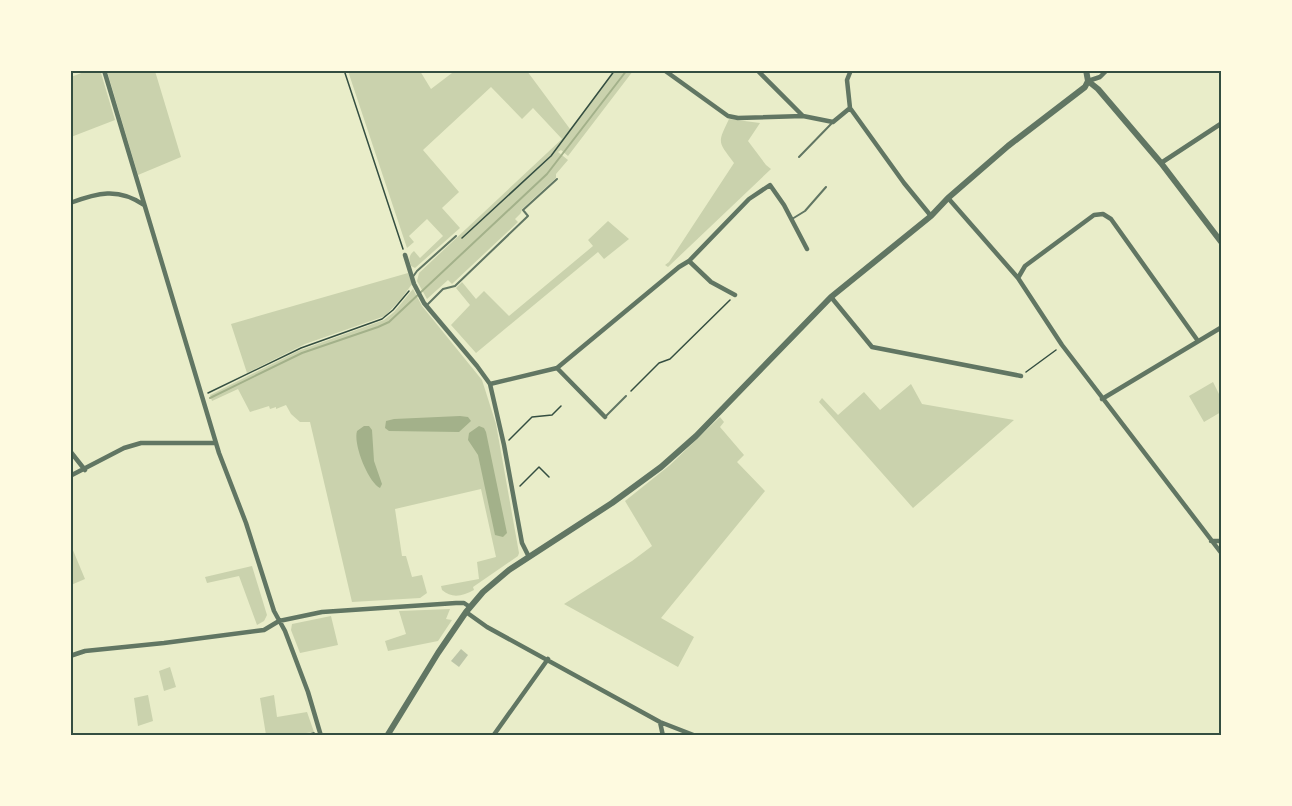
<svg xmlns="http://www.w3.org/2000/svg" width="1292" height="806" font-family="Bitter,serif">
<style>
.green{fill:#cad2ad}
.water{fill:#a3b18a}
.lines{fill:none;stroke-linecap:round;stroke-linejoin:round}
.stream{stroke:#a3b18a;stroke-width:2}
.building{fill:#bcc5a7}
.path{stroke:#344e41;stroke-width:1.5}
.service{stroke:#617663;stroke-width:2}
.minor{stroke:#617663;stroke-width:4.5}
.tertiary{stroke:#617663;stroke-width:6}
.neatline{fill:none;stroke:#344e41;stroke-width:2}
</style>
<rect width="100%" height="100%" fill="#e9edc9"/>
<!-- green -->
<path class="green" d="M89 70 101 73 115 120 71 137V77Z
M107 71H155L181 157 138 175Z
M348 71H420L431 89 452 73 450 71H527L570 129 614 71H633L568 156 561 150 558 152 568 160 556 174V178L522 209 521 213 515 219 518 222 452 284 448 280 427 299 417 281 419 273 562 139 533 108 522 119 491 87 423 150 459 192 442 208 460 228 415 268 411 266C409 260 408 256 414 251L420 258 443 236 427 219 409 236 414 242 407 248Z
M729 119 760 123 748 141 766 165 771 169 668 267 665 265 669 262 734 163C718 141 717 144 729 119Z
M608 221 629 239 604 259 598 252 476 353 451 325 470 305 456 288 462 282 476 299 484 291 509 316 593 246 588 240Z
M408 273 412 284 401 299 385 316 305 344 247 373 231 324Z
M413 289 422 306 482 380 496 424 519 553 518 556 473 587 474 590C463 596 452 599 442 590L441 586 479 579 477 562 496 557 481 489 395 509 402 556H406L412 577 422 575 427 593 420 598 352 602 310 422H300L291 414 286 405 276 409V407L270 409 269 406 250 412 238 389 212 401 210 395 298 351 384 320 394 312Z
M1213 382 1221 398V412L1204 422 1189 396Z
M911 384 922 404 1014 420 913 508 819 402 822 398 838 415 864 392 880 410Z
M720 417 724 422 720 427 744 455 737 462 765 491 661 618 694 637 678 667 564 604 632 561 652 546 625 501 670 465Z
M70 543 85 579 71 585H70Z
M252 566 267 615 264 621 257 625 239 576 207 583 205 577Z
M450 609 446 619 452 620 438 641 388 651 385 641 406 634 399 611Z
M331 616 338 645 300 653 291 630 292 624Z
M170 667 176 687 164 691 159 671Z
M148 695 153 721 138 726 134 698Z
M274 695 277 717 307 712 314 732 290 735H266L260 698Z"/>
<!-- water -->
<path class="water" d="M460 416 468 417 471 421 459 432 389 431 385 428 386 421 394 419Z
M364 426H369L372 430 374 461 382 484 380 488C368 482 353 444 357 431Z
M479 426 484 428 486 432 507 533 503 537 495 535 478 455 468 440 469 433Z"/>
<g class="lines">
<!-- stream -->
<path class="stream" d="M210 398 302 353 378 327 389 322 547 174 627 70"/>
</g>
<!-- building -->
<path class="building" d="M461 649 468 655 459 667 451 661Z"/>
<g class="lines">
<!-- path -->
<path class="path" d="M344 70 403 249
M70 73 78 70
M462 238 551 156 615 70
M1026 372 1056 350
M631 391 659 363 670 359 730 300
M208 393 301 348 382 319 393 310 409 291
M509 440 532 417 552 415 561 406
M520 486 539 467 549 477
M300 736 314 733"/>
<!-- service -->
<path class="service" d="M799 157 833 122
M792 219 805 211 826 187
M412 278 417 271 456 236
M427 305 443 289 455 286 528 216 523 210 557 179
M605 417 626 396"/>
<!-- minor -->
<path class="minor" d="M104 70 219 453 246 523 274 611 285 631 308 692 321 736
M664 70 728 116 738 118 803 116 833 122 850 108
M757 70 803 116
M851 70 847 80 850 108 904 183 931 216
M1088 81 1100 77 1107 70
M1161 163 1222 123
M948 198 1018 278 1062 345 1222 554
M70 203C97 193 118 187 144 205
M405 255 414 284 424 303 477 366 490 384 504 445 522 543 529 557
M689 261 711 282 735 295
M1018 278 1025 266 1094 215 1103 214 1111 219 1198 341
M831 297 872 347 1021 376
M557 368 605 417
M490 384 557 368 679 267 689 261 749 199 770 185 784 205 807 249
M1102 399 1222 327
M70 451 85 470
M70 476 124 448 141 443H216
M1211 541H1222
M466 612 487 627 660 722 696 736
M70 656 85 651 164 643 264 630 279 621 322 612 456 603H464L470 607
M660 722 663 736
M493 736 548 659"/>
<!-- tertiary -->
<path class="tertiary" d="M1086 70 1088 81
M1088 81 1098 89 1161 163 1222 243
M387 736 438 653 466 612 483 592 509 570 612 503 661 467 696 436 831 297 931 216 948 198 1008 146 1085 87 1088 81"/>
</g>
<!-- border -->
<rect width="1292" height="806" fill="none" stroke="#fefae0" stroke-width="144"/>
<rect x="72" y="72" width="1148" height="662" class="neatline"/>
</svg>
